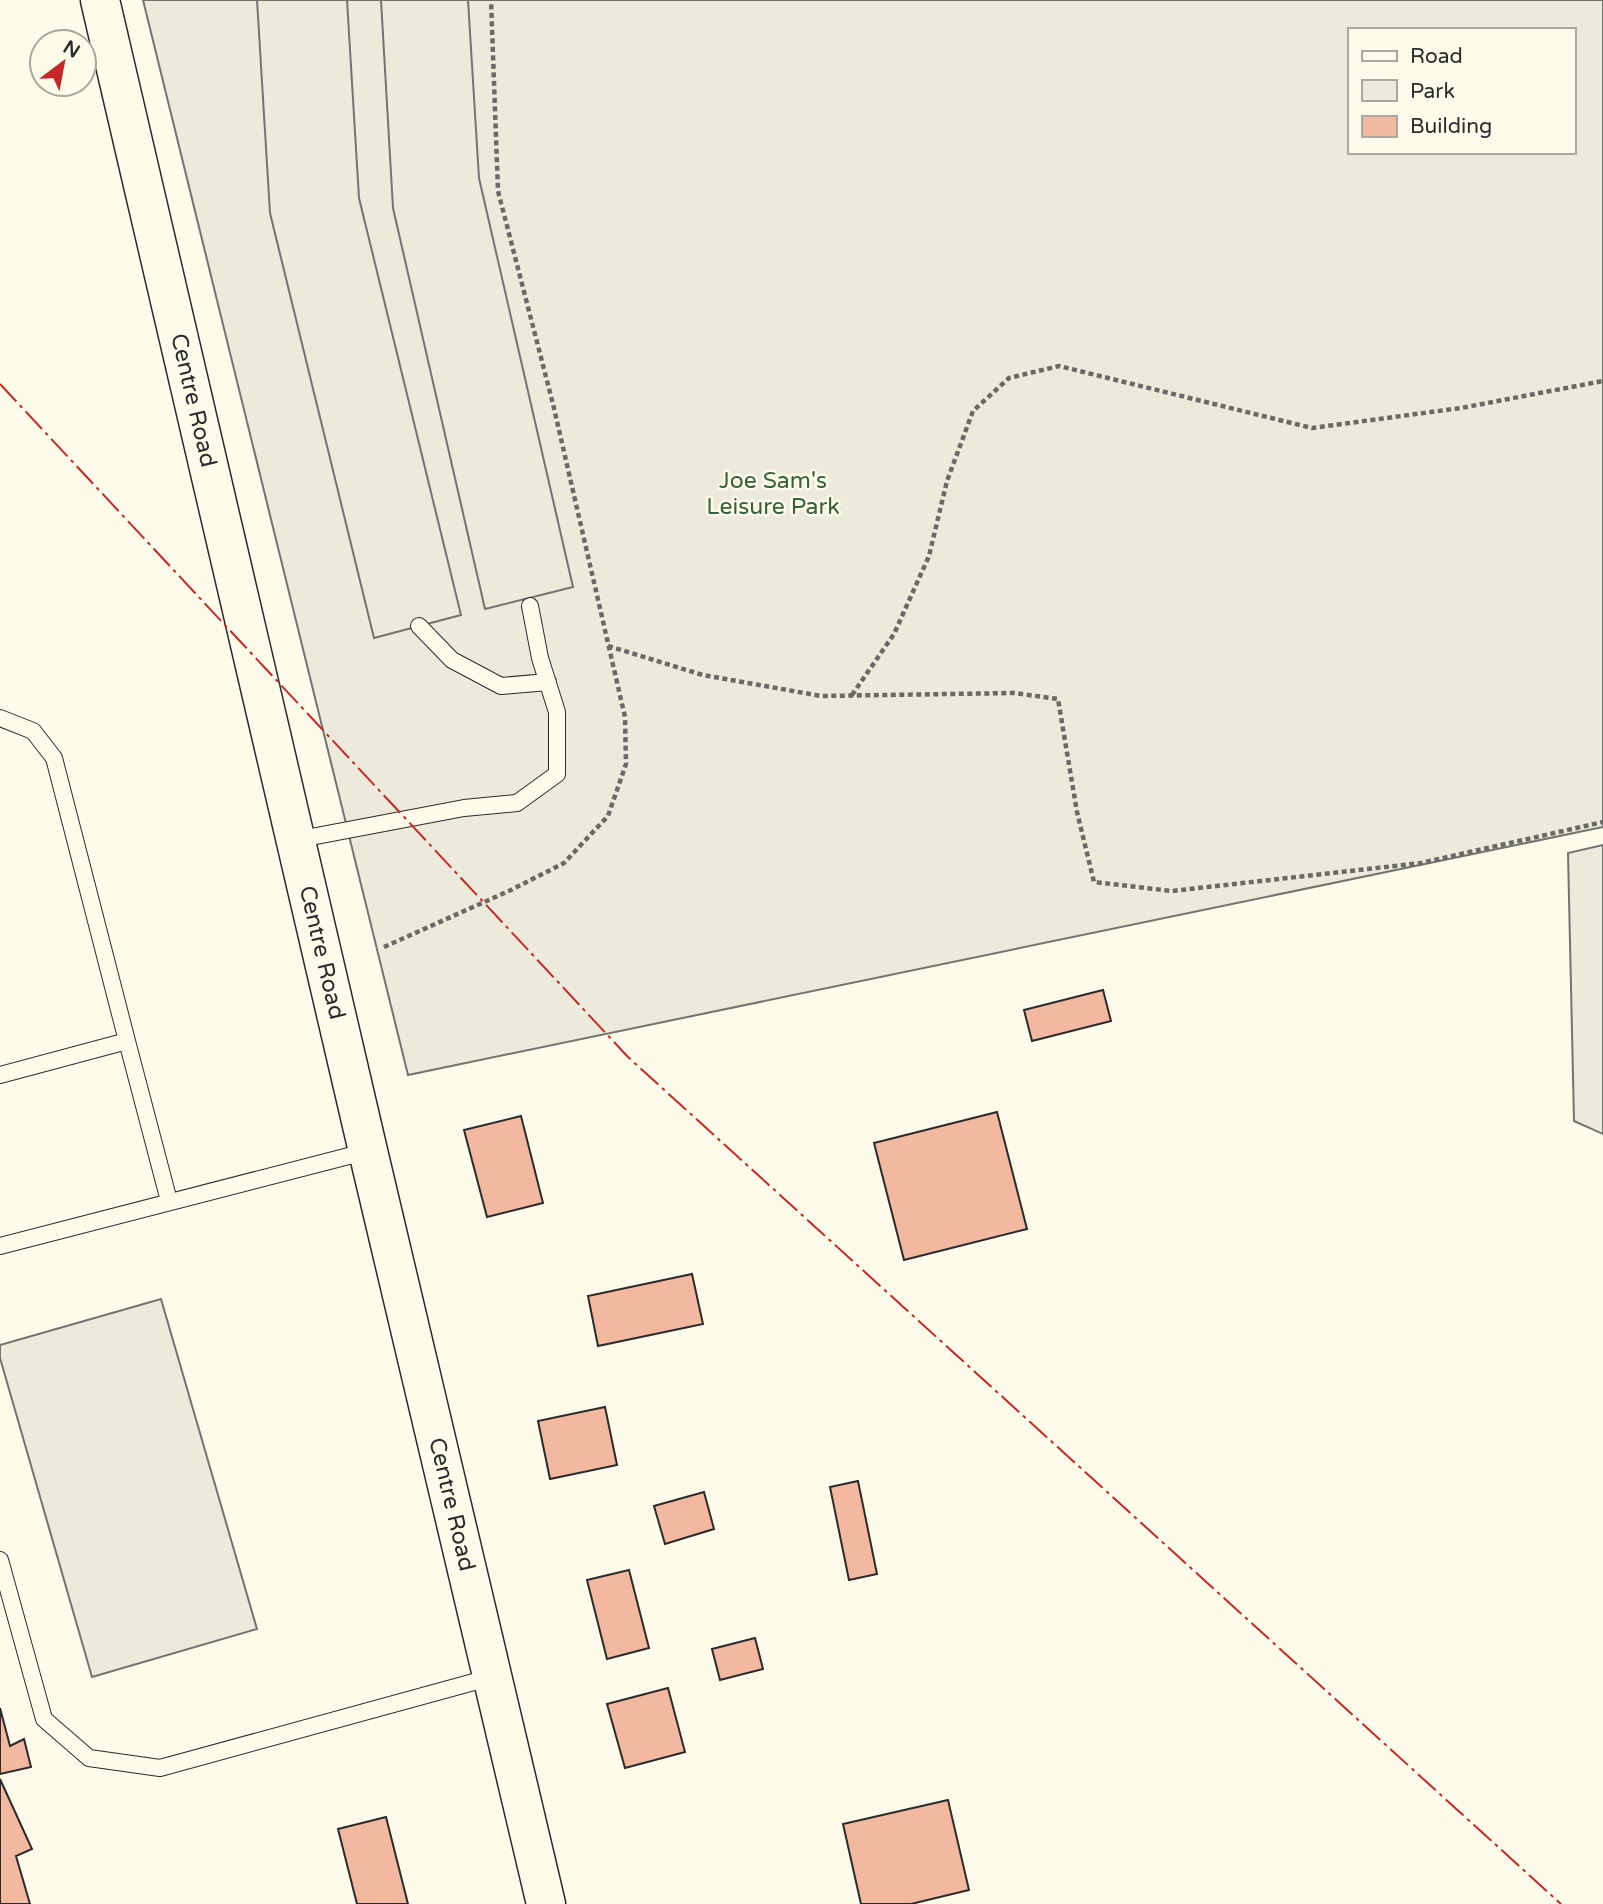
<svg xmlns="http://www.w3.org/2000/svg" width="1603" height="1904" font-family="'Varela Round',sans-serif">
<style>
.green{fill:#ecebdb;stroke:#74746e;stroke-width:2;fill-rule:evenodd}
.parking{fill:#eceadb;stroke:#74746e;stroke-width:2}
.building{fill:#f2b8a0;stroke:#2b2b2b;stroke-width:2}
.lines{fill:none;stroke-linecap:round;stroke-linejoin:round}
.service-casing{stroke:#2b2b2b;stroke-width:18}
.secondary-casing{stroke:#2b2b2b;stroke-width:41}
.path{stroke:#6a6964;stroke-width:4.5;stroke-dasharray:5 3.5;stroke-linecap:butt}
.service{stroke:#fdfbea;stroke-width:16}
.secondary{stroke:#fdfbea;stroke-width:38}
.power{stroke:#c62828;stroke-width:2;stroke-dasharray:24 5 3.5 5;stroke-linecap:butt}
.labels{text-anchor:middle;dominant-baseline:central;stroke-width:5;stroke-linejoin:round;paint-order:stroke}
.street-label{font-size:23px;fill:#2b2b2b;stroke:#fdfbea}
.park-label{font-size:23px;fill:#34623c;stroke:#fdfbea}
</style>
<rect width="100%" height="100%" fill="#fdfbea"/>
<!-- green -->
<path class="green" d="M143 0H1603V827L408 1075ZM1349 30H1573V152H1349Z
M1603 845V1134L1574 1121 1568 853Z"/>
<!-- parking -->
<path class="parking" d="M257 0H347L359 198 461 615 374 638 270 213Z
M381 0H468L479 178 573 587 485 609 393 208Z
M161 1299 257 1629 92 1677 0 1358V1345Z"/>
<!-- building -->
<path class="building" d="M1103 990 1111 1021 1032 1041 1024 1010Z
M997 1112 1027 1229 904 1260 874 1143Z
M521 1116 543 1203 487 1217 464 1130Z
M692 1274 703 1324 598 1346 588 1296Z
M605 1407 617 1465 550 1479 538 1421Z
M858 1481 877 1574 849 1580 830 1487Z
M704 1492 714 1529 665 1544 654 1506Z
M629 1570 649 1648 607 1659 587 1580Z
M755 1638 763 1669 720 1680 712 1649Z
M668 1688 685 1752 625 1768 607 1704Z
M0 1708 10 1746 24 1739 31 1767 0 1774Z
M0 1779 32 1849 16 1856 30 1904H0Z
M948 1800 969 1890 911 1904H861L843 1824Z
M386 1817 408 1904H357L338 1829Z"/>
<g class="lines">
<defs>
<path id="service" d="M419 626 452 660 501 686 548 682
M0 718 33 731 54 758 127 1041
M295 840 464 808 517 803 557 774V712L540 658 530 606
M0 1075 127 1041 169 1201
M0 1246 368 1151
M0 1560 44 1719 89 1758 160 1768 492 1677"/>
<g id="secondary">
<path id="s1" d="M100 0 368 1151 546 1904"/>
</g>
</defs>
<!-- service casing -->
<use href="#service" class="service-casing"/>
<!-- secondary casing -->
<use href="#secondary" class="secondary-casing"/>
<!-- path -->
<path class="path" d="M608 646 703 675 821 696 1014 693 1058 699 1077 812 1094 882 1172 891 1421 863 1603 822
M852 695 894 634 929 556 947 481 973 411 1009 378 1059 366 1312 428 1461 408 1603 381
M384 947 511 890 564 863 608 816 626 764 625 717 553 404 498 191 491 0"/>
<!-- service -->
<use href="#service" class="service"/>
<!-- secondary -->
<use href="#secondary" class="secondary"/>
<!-- power -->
<path class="power" d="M0 384 628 1057 1561 1904"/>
</g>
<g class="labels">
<!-- street labels -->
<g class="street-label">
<text stroke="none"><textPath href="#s1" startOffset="411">Centre Road</textPath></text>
<text stroke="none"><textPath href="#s1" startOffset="978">Centre Road</textPath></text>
<text stroke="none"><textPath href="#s1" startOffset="1545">Centre Road</textPath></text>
</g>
<!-- park labels -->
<g class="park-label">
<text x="773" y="481">Joe Sam's<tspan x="773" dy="26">Leisure Park</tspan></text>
</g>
</g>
<!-- legend -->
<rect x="1348" y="28" width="228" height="126" fill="#fdfbea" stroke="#a9a89e" stroke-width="2"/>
<rect x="1362" y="51" width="35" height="10" fill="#fdfbea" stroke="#a9a89e" stroke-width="2"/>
<text x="1410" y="63" font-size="21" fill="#2b2b2b">Road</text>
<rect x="1362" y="80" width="35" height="21" fill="#ecebdb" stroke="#a9a89e" stroke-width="2"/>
<text x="1410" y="98" font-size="21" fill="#2b2b2b">Park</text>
<rect x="1362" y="116" width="35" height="21" fill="#f2b8a0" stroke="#a9a89e" stroke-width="2"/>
<text x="1410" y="133" font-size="21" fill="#2b2b2b">Building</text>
<!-- north arrow -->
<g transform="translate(63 63) rotate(32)"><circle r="33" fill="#fdfbea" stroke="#a9a89e" stroke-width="2"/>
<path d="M0-5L12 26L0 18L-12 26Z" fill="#c62828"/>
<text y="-10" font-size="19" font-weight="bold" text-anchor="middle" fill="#2b2b2b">N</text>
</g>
</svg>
